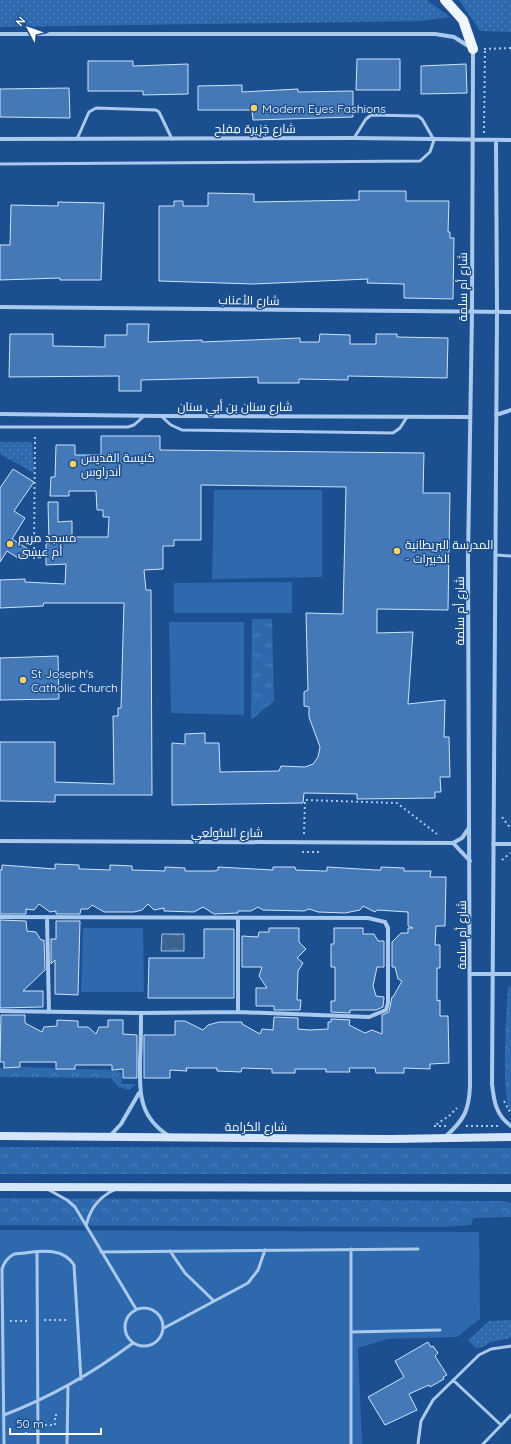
<svg xmlns="http://www.w3.org/2000/svg" width="511" height="1444" font-family="Quicksand,Cairo,sans-serif">
<style>
.grass{fill:url(#grass-dots)}
.forest{fill:url(#forest-crowns)}
.park{fill:url(#park-tufts)}
.pitch{fill:#2e69ad}
.water{fill:url(#water-ripples);stroke:#9cc4f0}
.building{fill:#4478b7;stroke:#cfe3fa}
.lines{fill:none;stroke-linecap:round;stroke-linejoin:round}
.path{stroke:#a9c9ee;stroke-width:2;stroke-dasharray:2 3;stroke-linecap:butt}
.service{stroke:#a9c9ee;stroke-width:3}
.minor{stroke:#a9c9ee;stroke-width:4}
.secondary{stroke:#d6e6fa;stroke-width:8}
.primary{stroke:#f0f6ff;stroke-width:10}
.poi-dot{fill:#ffd166;stroke:#1b4f8f;stroke-width:1.5}
.labels{text-anchor:middle;dominant-baseline:central;stroke-width:3;stroke-linejoin:round;paint-order:stroke}
.poi-label{font-size:12px;fill:#fff;stroke:#1b4f8f;text-anchor:start}
.street-label{font-size:12px;fill:#fff;stroke:#1b4f8f}
</style>
<defs>
<pattern id="grass-dots" width="8" height="8" patternUnits="userSpaceOnUse"><rect width="8" height="8" fill="#2e69ad"/><path d="M2 2h.1M6 6h.1" fill="none" stroke="#4d80b9" stroke-width="1.8" stroke-linecap="round"/></pattern>
<pattern id="forest-crowns" width="20" height="18" patternUnits="userSpaceOnUse"><rect width="20" height="18" fill="#2e69ad"/><path d="M2 6a3 3 0 1 1 6 0M12 15a3 3 0 1 1 6 0" fill="none" stroke="#4d80b9"/></pattern>
<pattern id="park-tufts" width="24" height="20" patternUnits="userSpaceOnUse"><rect width="24" height="20" fill="#2e69ad"/><path d="M3 7l-1-3M5 7V3M7 7l1-3M15 17l-1-3M17 17v-4M19 17l1-3" fill="none" stroke="#4d80b9"/></pattern>
<pattern id="water-ripples" width="26" height="14" patternUnits="userSpaceOnUse"><rect width="26" height="14" fill="#3c6290"/><path d="M2 4q2-2 4 0t4 0M15 11q2-2 4 0t4 0" fill="none" stroke="#597aa1"/></pattern>
</defs>
<rect width="100%" height="100%" fill="#1b4f8f"/>
<!-- grass -->
<path class="grass" d="M0 0H427L450 17 422 21 0 27Z
M459 0H511V32L480 31Z
M0 442H32L34 473 0 454Z
M511 1320V1338L491 1342 483 1347 476 1348 468 1340 489 1321Z"/>
<!-- forest -->
<path class="forest" d="M508 986 511 987V1112C500 1097 507 1010 508 986Z
M20 1067 115 1070 121 1072 122 1084H136L129 1090 118 1087 111 1078 0 1077V1068Z
M0 1147 511 1148V1174H0Z
M0 1198 504 1201 511 1203V1217L473 1218 471 1225 444 1227 0 1225Z"/>
<!-- park -->
<path class="park" d="M252 619H272L274 701 251 720Z"/>
<!-- pitch -->
<path class="pitch" d="M214 490H322V577L212 579Z
M292 582V613H174V583Z
M169 622H244V715L171 713Z
M83 928H143L144 992H81Z
M0 1230 479 1232 480 1319 457 1337 388 1339 358 1348 362 1444H0Z"/>
<!-- water -->
<path class="water" d="M162 934H184V951H161Z"/>
<!-- building -->
<path class="building" d="M357 59H400V90H356Z
M88 61H133V66L188 64V94L143 95V91H88Z
M466 64 467 93 421 94V66Z
M242 85V92L298 89V92L353 91V117L253 120 252 110H198V86Z
M69 88 70 118 0 117V89Z
M359 191H406V201H449L448 232H450V238H454L453 299 404 298V284L367 283 368 279 253 284 159 281V206H174V201H183V206H208V193L254 194V202L359 200Z
M58 202 104 203 101 280H60V278L0 280V245H10L11 205 58 206Z
M127 324H149L148 342 202 340V342L300 338V342H319L320 334 350 335V344H376V334H397V337L448 338 447 378 348 376V380L299 379V383H258V377L141 380V391H119V376L9 377 10 334H53V346L105 347V335H127Z
M101 436H160V450L424 453 423 493H450L448 610 377 609V633L413 632 408 704 445 700 444 737H449L450 777H440L441 792H435V798L357 799V794L304 793 303 803 172 805V743L185 744V734L205 733V743H219L220 772 279 771 281 766 305 767 313 764 318 757 320 747 309 717V707L304 706V692L308 690 306 613 343 614 346 487 201 485V540H174V546H163V569L144 570 146 590H151L152 795H55V802L0 801V742H55V782L114 784 113 716H118V708H121L124 603H44L43 606 0 608V580L25 579V582L65 584 66 564 46 565V544L49 543 48 502H58V522L72 521V537H108L109 517H103V510H97L96 491H69V496H50L51 477H55L56 445H75V455H101Z
M13 469 34 482 14 511 25 518 12 539 28 549 21 560 7 551 0 562V488Z
M58 656 59 699 0 700V658Z
M55 864 79 865V869H83L110 870V865L132 866V870L165 871V867L185 868V871H214L218 870V867L273 870V867H295L296 870 323 871H327V867L376 870H381V867L404 868V871H431L430 877H446L445 926H436L435 945H440V968H437V1001L440 1000V1016H448L449 1063 430 1064V1069L404 1068V1073H376L375 1068H349L350 1072H326V1069H295V1073H272V1069L242 1068 241 1072 217 1071V1068H186L187 1071 170 1070V1078H144V1035H175V1021H185L203 1030 208 1025 219 1022H242V1024L260 1034 262 1029 273 1030 274 1017 298 1018V1029L310 1030 328 1029V1022H331V1019L350 1020 349 1025 365 1033 372 1030 382 1034V1015L389 1012 392 997H393L402 981 398 979 395 967H392V942L401 933H408V928H413L408 926V912L377 910 375 912 363 906 360 910 345 913 318 912 309 909 304 911 263 910 258 907 251 911H238V913L214 914 203 907 194 912 164 911V908L154 910 148 904 142 910 134 912H104L92 905 88 909H81L80 914H56V911L50 912 39 904 34 910 26 909V914H0V870H2V865L55 869Z
M0 920 26 921 27 931 36 932 41 940H44L45 970 23 991H43V1007L0 1008Z
M56 921H80L78 995 55 994V960L51 964V939H56Z
M269 928H299V942L306 949 297 958 303 963 298 971 297 1000H301L300 1010H274V1006H256V988H267L259 976 262 967H242V936L258 937 259 932H269Z
M334 928H363V934H374L378 941H384V967H377L373 986 376 996 384 997 383 1007 376 1010H350V1013L331 1012V1001H335V967H331V944H334Z
M204 929H234V998H148L149 958H204Z
M1 1015H25V1023L42 1032 44 1027 57 1026V1020L78 1021V1027H88L96 1034 99 1027H108V1020H123V1034L137 1035V1078H123V1069L112 1070V1065H75V1069H56V1062H20V1067L4 1068V1062H0Z
M428 1342 431 1347 433 1346 438 1353 435 1356 447 1375 443 1377 444 1379 430 1387 429 1385 409 1394 417 1410 385 1425 368 1397 404 1377 395 1361Z"/>
<g class="lines">
<!-- path -->
<path class="path" d="M484 49 511 48
M484 133 485 49
M34 559 35 434
M502 817 511 829
M304 834 305 800 397 803 437 834
M303 851V852H321
M502 860 510 853
M504 1101 511 1114
M446 1126H434L449 1116 457 1108
M466 1126H498
M44 1320H69
M10 1321H29
M45 1425H55V1415H60
M11 1434H26L25 1425H30"/>
<!-- service -->
<path class="service" d="M77 139 89 112 96 108 156 110 159 112 172 139
M0 164 420 161 430 152 434 140 422 119 418 116 371 115 366 119 354 138
M161 416 171 425 182 430 393 433 400 428 407 417
M0 427H128L134 425 144 416
M496 555 511 556
M49 1190 67 1200 75 1207 136 1309
M86 1226C90 1209 98 1198 114 1190
M170 1251 185 1273 214 1301
M101 1252 418 1249
M37 1253 38 1444
M125 1327a19 19 0 1 1 38 0a19 19 0 1 1-38 0Z
M164 1328 248 1283 258 1270 265 1250
M351 1332 440 1330
M453 1380 501 1425
M4 1415C51 1397 93 1373 133 1343
M4 1444 2 1269C4 1262 7 1258 14 1254 34 1253 61 1244 74 1265L81 1379
M67 1444 68 1386
M351 1444V1249
M418 1444 421 1421 433 1400 479 1355 491 1349 511 1346
M483 1444 511 1415"/>
<!-- minor -->
<path class="minor" d="M0 34H435L454 37 473 49 472 313 468 557 470 1086C469 1111 464 1120 445 1137
M0 139 354 138 511 140
M496 140 497 312 492 1084C494 1102 496 1115 511 1126
M0 307 511 312
M0 414 161 416 470 417
M496 415 511 410
M0 841 453 843 462 838 469 828
M453 843 470 861
M493 844H511
M0 917 368 918 385 922 388 928V1003L386 1010 369 1017 238 1012 141 1013 0 1011
M47 917 49 1012
M471 974H511
M238 1012V918
M141 1013C141 1029 141 1044 140 1060 140 1093 138 1116 169 1136
M109 1137 121 1124 139 1093"/>
<!-- secondary -->
<path class="secondary" d="M0 1136 391 1139 511 1137
M0 1187 511 1188"/>
<!-- primary -->
<path class="primary" d="M445 0 463 20 473 49"/>
</g>
<!-- markers -->
<g class="poi-dot">
<circle cx="254" cy="108" r="4"/>
<circle cx="73" cy="464" r="4"/>
<circle cx="10" cy="544" r="4"/>
<circle cx="397" cy="551" r="4"/>
<circle cx="23" cy="680" r="4"/>
</g>
<g class="labels">
<!-- poi labels -->
<g class="poi-label">
<text x="262" y="108">Modern Eyes Fashions</text>
<text x="81" y="457">كنيسة القديس<tspan x="81" dy="14">أندراوس</tspan></text>
<text x="18" y="537">مسجد مريم<tspan x="18" dy="14">أم عيسى</tspan></text>
<text x="405" y="544">المدرسة البريطانية<tspan x="405" dy="14">- الخبيرات</tspan></text>
<text x="31" y="673">St Joseph's<tspan x="31" dy="14">Catholic Church</tspan></text>
</g>
<!-- street labels -->
<g class="street-label">
<text x="255" y="128">شارع جَزِيرة مِفلِح</text>
<text transform="translate(462 287) rotate(-90)">شارع أم سلمة</text>
<text transform="translate(249 300) rotate(1)">شارع الأعناب</text>
<text x="235" y="406">شارع سنان بن أبي سنان</text>
<text transform="translate(459 611) rotate(-90)">شارع أم سلمة</text>
<text x="227" y="832">شارع السُّولَعِي</text>
<text transform="translate(461 935) rotate(-90)">شارع أم سلمة</text>
<text x="256" y="1126">شارع الكرامة</text>
</g>
</g>
<!-- north arrow -->
<g transform="translate(28 28) rotate(311)" stroke="#1b4f8f" stroke-width="3" paint-order="stroke">
<path d="M0-3L7 15L0 10L-7 15Z" fill="#ffffff"/>
<text y="-6" font-size="11" font-weight="bold" text-anchor="middle" fill="#ffffff">N</text>
</g>
<!-- scale -->
<path d="M10 1428v6h91v-6" fill="none" stroke="#ffffff" stroke-width="2"/>
<text x="16" y="1428" font-size="12" fill="#ffffff" stroke="#1b4f8f" stroke-width="3" paint-order="stroke">50 m</text>
</svg>
